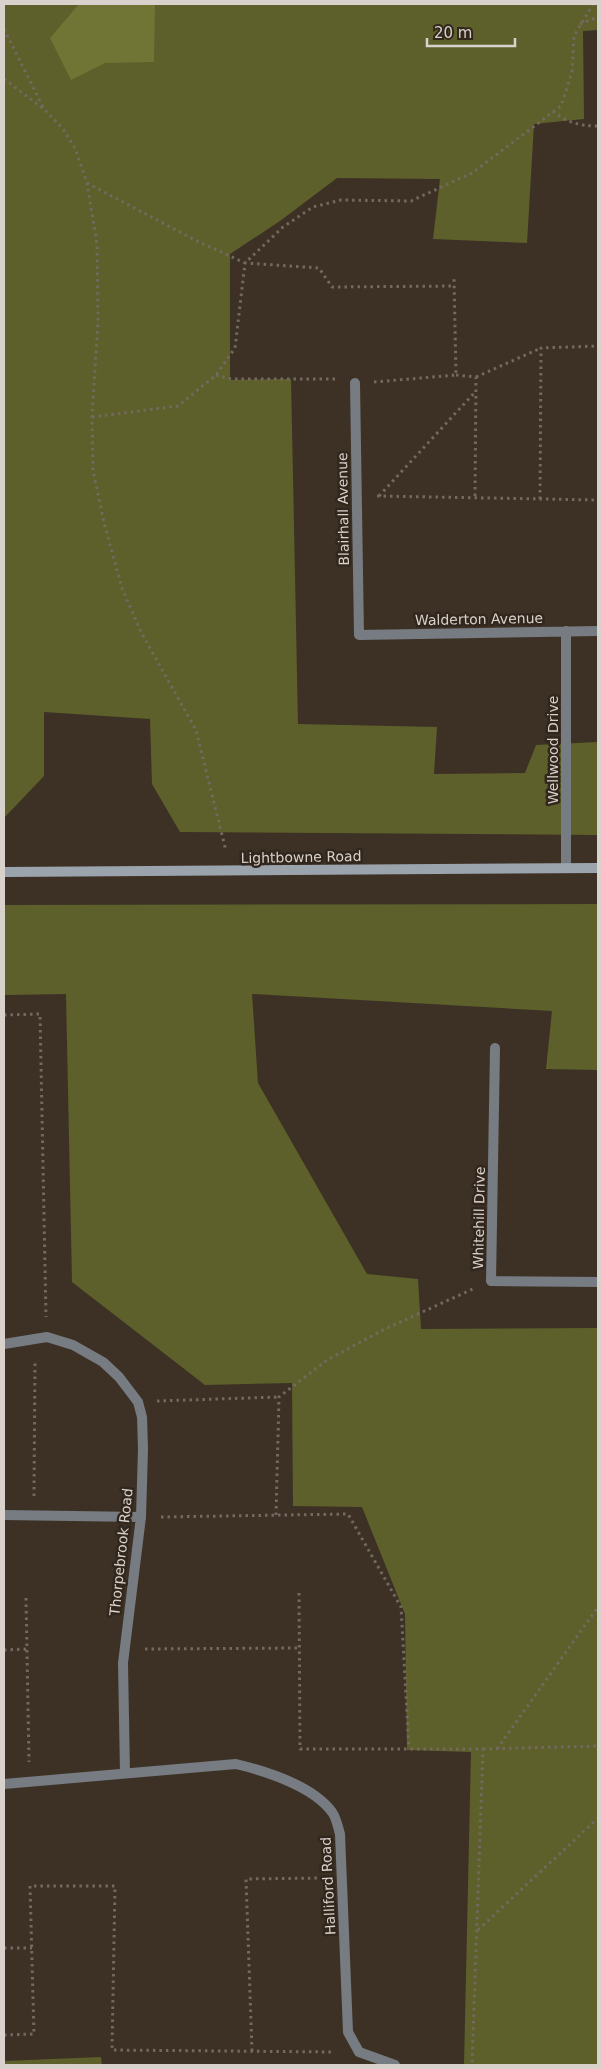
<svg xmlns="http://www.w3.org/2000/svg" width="602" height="2069" font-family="'DejaVu Sans',sans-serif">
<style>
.green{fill:#5d602a}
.forest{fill:#707435}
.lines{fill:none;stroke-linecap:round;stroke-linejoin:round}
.path{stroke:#746960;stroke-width:3;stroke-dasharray:2.5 4;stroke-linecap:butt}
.lane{stroke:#767c81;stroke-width:10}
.street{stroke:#767c81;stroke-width:10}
.secondary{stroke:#9ba4ad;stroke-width:10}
.labels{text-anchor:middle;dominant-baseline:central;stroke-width:5;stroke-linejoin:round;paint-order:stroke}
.street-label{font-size:14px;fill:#d9d1cb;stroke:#32271d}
</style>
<rect width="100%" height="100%" fill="#3d3126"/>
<!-- green -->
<path class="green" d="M4 4H598V30L583 31 584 119 534 124 527 243 433 239 440 179 337 178 280 221 230 254V380L291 379 298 724 437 727 434 774 525 773 536 745 598 742V835L180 832 152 784 150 719 44 712V776L4 818Z
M598 904V1070L546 1069 552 1011 252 994 258 1083 367 1274 418 1279 421 1329 598 1328V2065H464L471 1752 407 1750 405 1614 362 1507 293 1506 292 1383 205 1385 72 1282 66 994 4 995V905Z
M101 2057 102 2065H4V2061Z"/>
<!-- forest -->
<path class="forest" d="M79 4H155L154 62 105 63 71 80 50 38Z"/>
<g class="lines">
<!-- path -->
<path class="path" d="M580 24 598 17
M4 29 44 109
M4 79 45 110 63 129 75 148 87 183 97 244 98 321 92 417 93 470 104 523 122 588 141 632 196 730 226 851
M553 111C568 123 580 126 598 126
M87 183 195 240 245 263 283 227 313 207 341 200 411 201 472 173 561 106 572 72 574 36 593 4
M216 375 231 379H336
M456 375 476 377 475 498
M476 377 541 348
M374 382 456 375 454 279
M92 417 178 406 216 375 235 348 245 263 319 268 332 287 455 286
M377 496 598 500
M379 496 476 391
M540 499 541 348 598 346
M4 1015 40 1014 46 1317
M157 1401 279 1397
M34 1496 35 1360
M276 1515 279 1397 327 1360 385 1329 475 1288
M161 1517 348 1514 401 1607 409 1748
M299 1593 300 1749H483L472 2065
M26 1598 29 1762
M145 1649 300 1648
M4 1650 27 1649
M483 1749 598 1746
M497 1749 598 1607
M478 1930 598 1818
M4 1948H32
M4 2035 34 2034 30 1886H115L112 2050 335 2052
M252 2051 246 1879 321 1878"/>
<!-- lane -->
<path class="lane" d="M4 1515 141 1517"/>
<!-- street -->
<path class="street" d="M355 383 359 635 598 631
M566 631V868
M495 1048 491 1281 598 1282
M4 1344 47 1337 73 1345 103 1362 119 1377 138 1402 142 1417 143 1449 141 1517 123 1663 125 1773
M4 1784 236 1764C265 1771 313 1786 332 1812 336 1817 338 1827 340 1834L348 2032 359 2052 395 2065"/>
<!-- secondary -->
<path class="secondary" d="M4 872 598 868"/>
</g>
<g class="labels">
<!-- street labels -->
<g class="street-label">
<text transform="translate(343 509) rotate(-91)">Blairhall Avenue</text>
<text transform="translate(479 619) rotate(-1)">Walderton Avenue</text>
<text transform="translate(553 750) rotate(-90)">Wellwood Drive</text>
<text transform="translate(301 857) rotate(-1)">Lightbowne Road</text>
<text transform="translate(479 1218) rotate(-89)">Whitehill Drive</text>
<text transform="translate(121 1552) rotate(-84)">Thorpebrook Road</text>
<text transform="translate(328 1886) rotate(-93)">Halliford Road</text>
</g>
</g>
<!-- border -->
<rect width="602" height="2069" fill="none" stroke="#d9d1cb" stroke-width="10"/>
<!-- scale -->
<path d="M427 38v8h88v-8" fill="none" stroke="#d9d1cb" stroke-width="2.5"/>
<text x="434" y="38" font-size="15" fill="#d9d1cb" stroke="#32271d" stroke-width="4" paint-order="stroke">20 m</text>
</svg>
